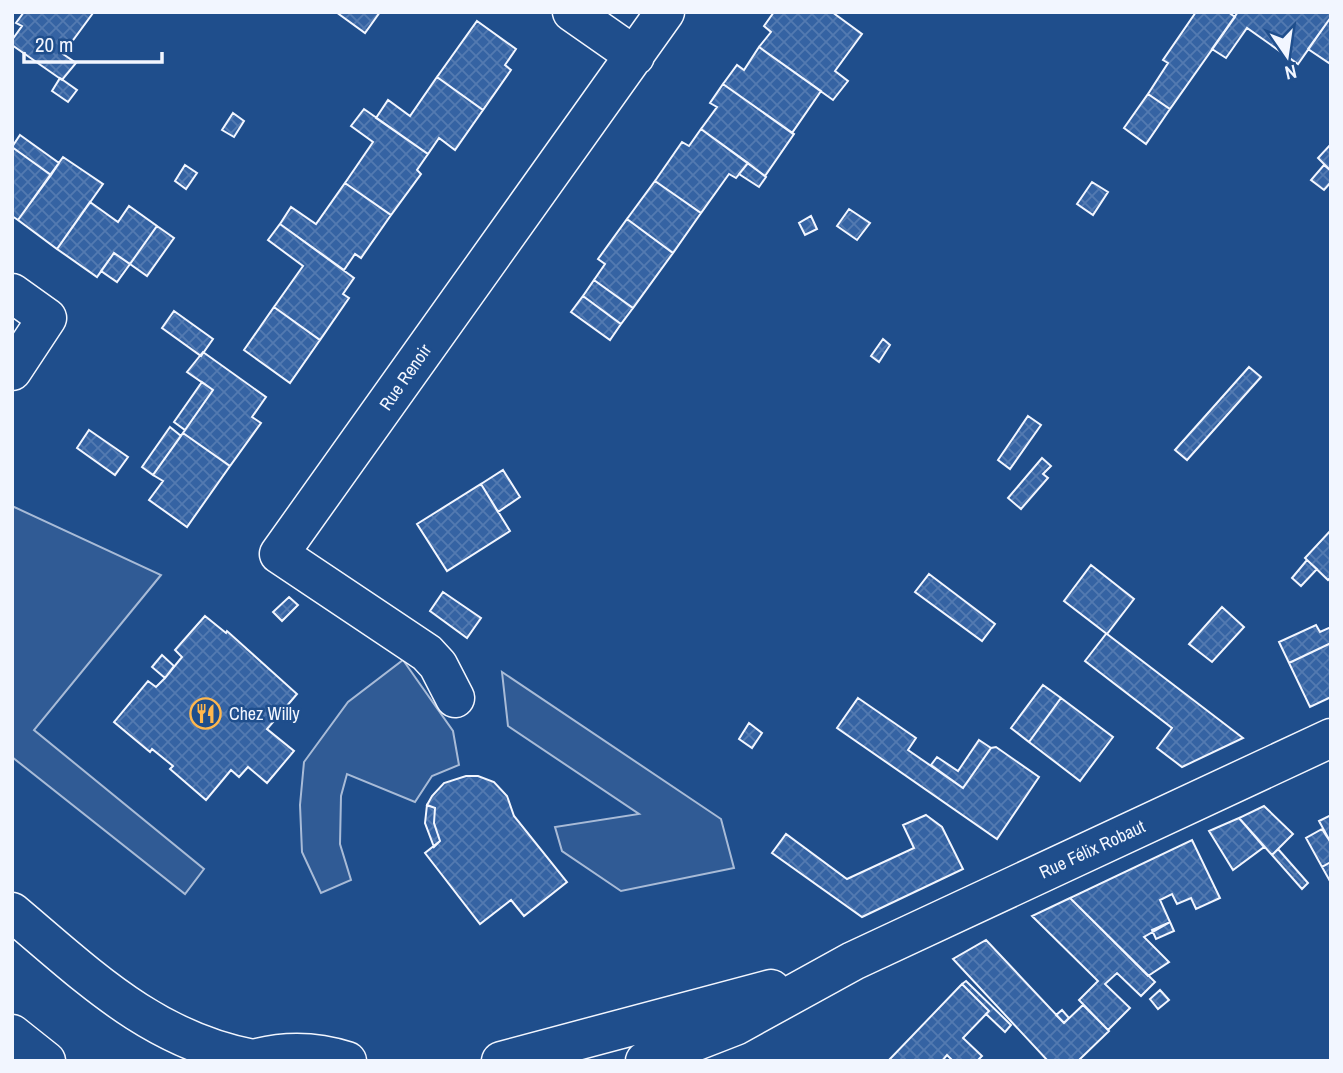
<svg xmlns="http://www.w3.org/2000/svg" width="1343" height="1073" font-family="'Archivo Narrow',sans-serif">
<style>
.parking{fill:#305b95;stroke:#a8bbd7;stroke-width:2}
.building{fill:url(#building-cross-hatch);stroke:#f2f6ff;stroke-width:2}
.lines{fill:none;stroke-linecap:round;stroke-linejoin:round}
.minor-casing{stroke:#f2f6ff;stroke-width:41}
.tertiary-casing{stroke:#f2f6ff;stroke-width:41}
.trunk-casing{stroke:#f2f6ff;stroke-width:41}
.minor{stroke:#1f4e8c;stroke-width:38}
.tertiary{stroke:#1f4e8c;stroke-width:38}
.trunk{stroke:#1f4e8c;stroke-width:38}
.labels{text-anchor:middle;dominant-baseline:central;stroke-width:5;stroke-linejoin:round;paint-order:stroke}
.street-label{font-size:18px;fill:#f2f6ff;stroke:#1f4e8c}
.poi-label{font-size:18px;fill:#f2f6ff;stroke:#1f4e8c;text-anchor:start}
</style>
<defs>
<pattern id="building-cross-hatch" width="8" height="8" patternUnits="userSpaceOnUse" patternTransform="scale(1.75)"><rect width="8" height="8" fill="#3563a3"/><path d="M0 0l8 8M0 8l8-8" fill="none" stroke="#537ab1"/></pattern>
</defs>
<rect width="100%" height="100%" fill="#1f4e8c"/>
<!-- parking -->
<path class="parking" d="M12 506 161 575 34 730 204 869 185 894 12 757Z
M403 660 453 731 459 765 432 776 415 802 347 774 341 796 340 844 351 880 321 893 302 852 300 805 304 762 348 702Z
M502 672 721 819 734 868 621 891 562 851 555 827 639 814 508 726Z"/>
<!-- building -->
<path class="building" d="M24 12 93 13 63 54 76 63 62 80 12 45V40L22 26 16 23Z
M336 12H380L365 33Z
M774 12H832L862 34 835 71 848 81 833 100 759 47 771 32 764 26Z
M1196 12H1228L1235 17 1170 109 1148 94 1168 63 1163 60Z
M1238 12H1331V17L1298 64 1247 28 1226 58 1212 49Z
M1331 17V60L1329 63 1308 49Z
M477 21 516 49 505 65 511 70 483 110 437 77Z
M759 47 821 91 792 133 723 84 737 65 744 70Z
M437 77 483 110 455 150 439 138 428 154 376 118 388 100 410 116Z
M60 78 77 90 68 102 52 91Z
M723 84 794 134 765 176 701 129 717 107 710 103Z
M1148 94 1170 109 1146 144 1124 128Z
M364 109 428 154 417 170 421 174 391 215 345 183 373 142 351 126Z
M233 113 244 121 234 137 222 130Z
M701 129 748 163 736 178 729 174 701 213 655 181 682 142 689 146Z
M20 135 59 163 51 175 12 147Z
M1331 144V171L1318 158Z
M12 147 51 175 18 220 12 216Z
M63 157 103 184 57 249 18 220Z
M748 163 766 177 759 187 739 174Z
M185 165 197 173 186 189 175 181Z
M1324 165 1331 171V182L1324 190 1311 180Z
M655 181 701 213 673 253 627 219Z
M1092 182 1108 192 1093 215 1077 204Z
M345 183 391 215 361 258 355 254 344 270 280 224 291 207 316 224Z
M90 202 118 222 129 206 157 226 130 264 114 253 97 277 57 249Z
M849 209 870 223 857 240 837 226Z
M811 216 817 229 805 235 799 223Z
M627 219 673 253 633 308 594 280 605 264 598 259Z
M280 224 354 278 343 294 349 298 320 340 274 307 303 266 268 240Z
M157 226 174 238 147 276 130 264Z
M114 253 130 264 117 282 101 271Z
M594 280 633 308 621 324 583 296Z
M583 296 621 324 610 340 571 312Z
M274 307 320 340 290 383 244 350Z
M174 311 213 339 201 356 162 328Z
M883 339 890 345 879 362 871 356Z
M203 352 266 397 252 417 261 423 230 466 183 433 213 390 187 372Z
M1249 367 1261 377 1187 460 1175 450Z
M202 382 213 390 185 430 174 422Z
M1028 416 1041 425 1010 469 998 460Z
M170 427 181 436 153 475 142 467Z
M89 430 128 457 115 475 77 448Z
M183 433 230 466 187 527 149 500 163 481 153 475Z
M1042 458 1051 466 1043 474 1048 478 1021 509 1008 498Z
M503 470 520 497 498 512 481 484Z
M481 484 510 531 447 571 417 524Z
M1331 530V577L1328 580 1305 558Z
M1307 560 1317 569 1301 586 1292 578Z
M1091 565 1134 599 1107 634 1064 601Z
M929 574 995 624 982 641 915 592Z
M443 592 481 618 467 638 430 611Z
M289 597 298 605 282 621 273 612Z
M1222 607 1244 627 1212 662 1189 644Z
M205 616 226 633 227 631 297 694 267 729 294 751 267 783 248 767 239 777 231 770 206 800 170 769 173 766 152 749 150 752 114 722 148 681 156 687 165 678 182 657 175 650Z
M1316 625 1320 632 1331 627V643L1289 663 1279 642Z
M1106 634H1107L1243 738 1182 767 1157 748 1172 728 1085 661Z
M1331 643V697L1310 707 1289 663Z
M162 655 174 666 165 678 152 667Z
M1043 685 1061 698 1029 742 1011 728Z
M858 698 916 738 908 750 963 788 991 748 996 747 1039 777 997 839 837 728Z
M1061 698 1113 737 1080 781 1029 742Z
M749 723 762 733 752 748 739 739Z
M979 740 991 748 963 788 931 765 937 757 958 771Z
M466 776H478L494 782 507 796 514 816 567 882 524 916 511 900 480 924 425 853 440 841 434 823 435 808 427 805 432 796 444 783Z
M427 805 435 808 434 823 440 841 434 847 425 823Z
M1264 806 1293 834 1272 855 1239 818Z
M926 815 942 827 963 869 862 917 772 853 786 834 847 879 914 848 903 825Z
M1331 815V843L1319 821Z
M1239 818 1264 847 1233 870 1209 831Z
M1322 829 1331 843V862L1322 867 1306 838Z
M1192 840 1220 898 1196 909 1191 898 1177 904 1172 894 1160 900 1170 922 1144 937 1169 962 1148 976 1070 898Z
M1278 849 1308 883 1302 889 1272 855Z
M1331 862V883L1322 867Z
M1070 898 1155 982 1141 996 1117 973 1105 984 1130 1008 1108 1030 1079 1000 1098 981 1032 916Z
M1170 922 1174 931 1156 939 1152 930Z
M986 940 1064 1023 1083 1005 1109 1031 1078 1061H1048L953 959Z
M966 981 1011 1025 1005 1032 986 1014 989 1011 962 984Z
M962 984 989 1011 963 1038 982 1056 977 1061H953L947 1055 942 1061H888Z
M1160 990 1169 1000 1158 1009 1150 999Z
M1062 1010 1069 1018 1064 1023 1056 1015Z"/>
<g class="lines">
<defs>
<path id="minor" d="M572 12 635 56
M12 293 47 318 12 371
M455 698 438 665 427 653 279 554 665 12"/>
<path id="tertiary" d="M501 1061 771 989
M645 1061 735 1026 853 961 1331 738"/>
<path id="trunk" d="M12 912C88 976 152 1040 253 1059
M12 1034 46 1061
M247 1061C281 1050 313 1050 347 1061"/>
</defs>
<!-- minor casing -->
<use href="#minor" class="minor-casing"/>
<!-- tertiary casing -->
<use href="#tertiary" class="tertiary-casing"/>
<!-- trunk casing -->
<use href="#trunk" class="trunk-casing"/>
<!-- minor -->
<use href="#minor" class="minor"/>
<!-- tertiary -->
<use href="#tertiary" class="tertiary"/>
<!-- trunk -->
<use href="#trunk" class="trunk"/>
</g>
<!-- icons -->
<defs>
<symbol id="restaurant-ring" viewBox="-11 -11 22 22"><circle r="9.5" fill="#1f4e8c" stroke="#ffb74d" stroke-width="1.5"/><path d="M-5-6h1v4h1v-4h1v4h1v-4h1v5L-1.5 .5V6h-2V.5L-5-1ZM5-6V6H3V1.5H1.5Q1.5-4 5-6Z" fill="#ffb74d"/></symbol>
</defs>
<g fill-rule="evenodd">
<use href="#restaurant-ring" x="188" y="696" width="35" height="35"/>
</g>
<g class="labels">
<!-- street labels -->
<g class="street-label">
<text transform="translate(405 377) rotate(-55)">Rue Renoir</text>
<text transform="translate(1092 849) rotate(-25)">Rue Félix Robaut</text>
</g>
<!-- poi labels -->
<g class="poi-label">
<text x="229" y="713">Chez Willy</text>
</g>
</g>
<!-- border -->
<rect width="1343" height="1073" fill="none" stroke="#f2f6ff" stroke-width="28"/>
<!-- north arrow -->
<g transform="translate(1287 56) rotate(167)" stroke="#1f4e8c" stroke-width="5" paint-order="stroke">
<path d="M0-5L12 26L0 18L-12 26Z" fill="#f2f6ff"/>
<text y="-10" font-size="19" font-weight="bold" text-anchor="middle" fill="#f2f6ff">N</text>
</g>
<!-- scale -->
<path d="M24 52v10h138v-10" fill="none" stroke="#f2f6ff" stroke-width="3.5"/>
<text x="35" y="52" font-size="21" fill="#f2f6ff" stroke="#1f4e8c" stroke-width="5" paint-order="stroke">20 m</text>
</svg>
